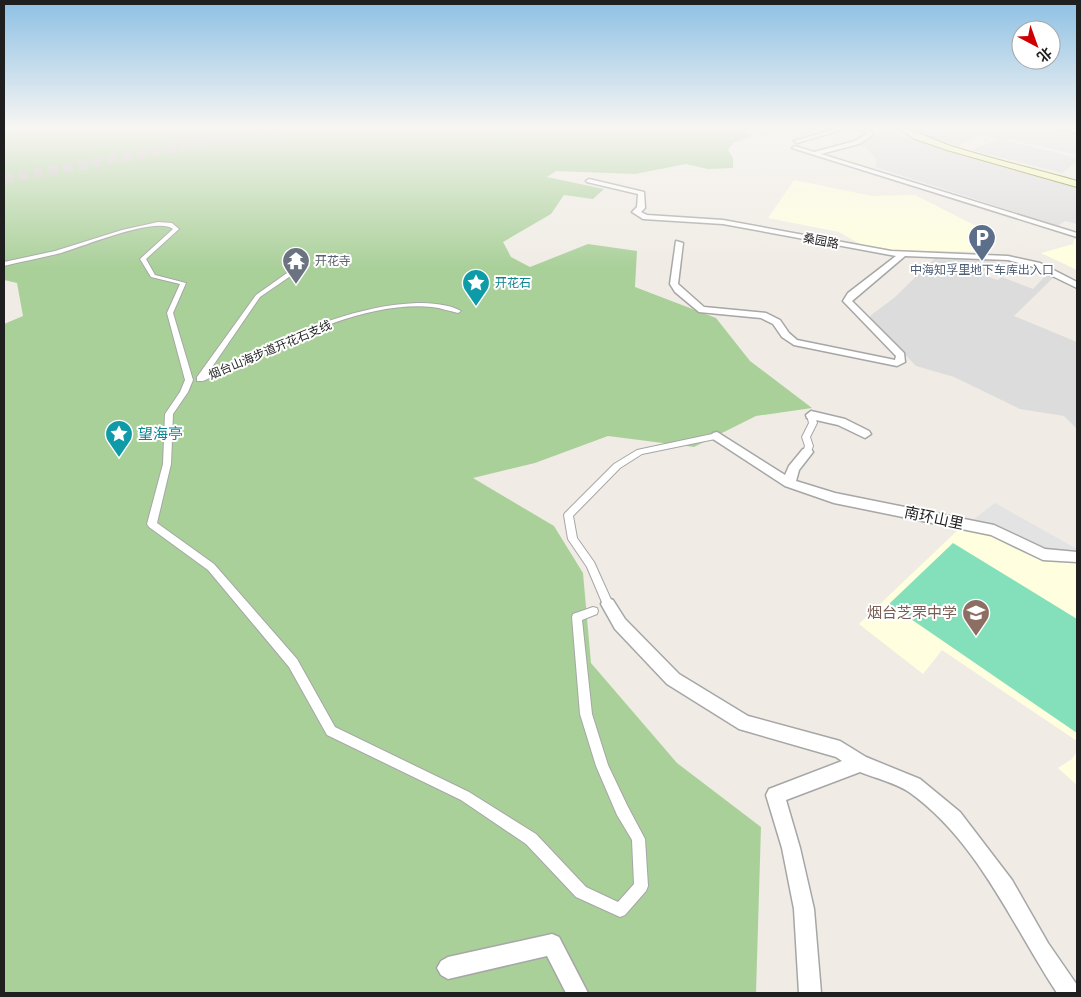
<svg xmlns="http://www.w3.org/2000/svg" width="1081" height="997" font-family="Karla,'Noto Sans SC',sans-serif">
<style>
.residential{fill:#dddcdc}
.education{fill:#ffffdf}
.forest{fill:#aad09a}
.pitch{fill:#83e0bb}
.parking{fill:#e3e3e3}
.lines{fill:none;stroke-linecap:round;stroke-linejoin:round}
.primary-tunnel{stroke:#c6c3bd;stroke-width:10;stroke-dasharray:10 5;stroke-linecap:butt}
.pedestrian-casing{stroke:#a6a6a6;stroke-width:2}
.minor-casing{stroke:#a6a6a6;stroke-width:3}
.secondary-casing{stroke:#6d7904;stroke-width:2}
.pedestrian{fill:#fff;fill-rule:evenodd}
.minor{fill:#fff;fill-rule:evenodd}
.secondary{fill:#f7fab9;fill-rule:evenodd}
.labels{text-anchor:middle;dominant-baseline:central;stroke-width:4;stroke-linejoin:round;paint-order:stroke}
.far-street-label{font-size:12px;fill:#1f1f1f;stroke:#fff}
.far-worship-label{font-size:12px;fill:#5b616d;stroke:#fff;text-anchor:start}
.far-service-label{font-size:12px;fill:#4e5e75;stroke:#fff}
.far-culture-label{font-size:12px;fill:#0d838f;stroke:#fff;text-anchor:start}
.culture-label{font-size:15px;fill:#0d838f;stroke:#fff;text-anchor:start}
.street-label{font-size:15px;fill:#1f1f1f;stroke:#fff}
.education-label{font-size:15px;fill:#785e54;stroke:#fff;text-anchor:end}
</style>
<rect width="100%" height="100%" fill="#f0ece5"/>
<!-- residential -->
<path class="residential" d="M911 128H1077V155L1010 139 1005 141 980 134 958 146 939 140Z
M884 131 1077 187V224L1065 221 1058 226 875 167 877 160 867 149 857 144Z
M998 140 1022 144 1077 158V162L1062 173 972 150Z
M935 258 999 259 983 271 986 276 998 280 1002 277 1033 289 1046 275 1040 270 1055 276 1014 316 1077 342V429L1064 416 1020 409 954 377 916 366 870 318 871 315 894 298Z"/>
<!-- education -->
<path class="education" d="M794 180 872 196 915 195 994 235 983 252 894 250 860 244 839 232 768 218Z
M1074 239 1077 240V270L1041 253 1073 244Z
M959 529 993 535 1048 561H1077V741L942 650 923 674 859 624Z
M1077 751V785L1058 768 1072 759Z"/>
<!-- forest -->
<path class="forest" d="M4 128H745L752 136 733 143 728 150 733 158V168L708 169 686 164 635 174 556 171 547 177 604 189 593 199 564 195 551 214 503 242 511 257 530 267 588 244 637 251 635 287 716 318 750 361 812 408 756 416 694 447 608 436 535 463 473 478 554 526 583 573 591 663 677 763 761 827 756 993H4V324L23 316 17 283 4 280Z"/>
<!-- pitch -->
<path class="pitch" d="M953 543 1077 619V733L889 604Z"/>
<!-- parking -->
<path class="parking" d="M995 503 1077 549V552L1069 553 1037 548 974 519Z"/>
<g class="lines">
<!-- primary-tunnel -->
<path class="primary-tunnel" d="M4 179 283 128"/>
<defs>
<path id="pedestrian" d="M158 222 172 223 179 229 146 259 155 275 186 283 173 313 193 380 188 392 173 414 171 464 157 523 214 564 297 659 335 727 469 792 536 834 586 887 618 902 634 884 632 840 617 815 596 766 580 714 572 617 573 614 593 607 597 608 598 611 597 614 582 620 592 714 608 765 627 805 645 839 648 886 646 891 625 915 620 917 576 897 526 844 461 800 327 735 289 667 208 570 149 527 147 524 163 464 165 414 180 392 185 380 167 313 180 284 151 277 140 259 173 229C156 216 82 247 61 253 42 258 23 261 4 266V262L55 251 122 230Z
M294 258 299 259 292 275 260 297 208 373C275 344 342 306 417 303 431 303 449 304 461 311L458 313C449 311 441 308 432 307 357 300 270 351 203 381H197V377L256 295 287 273Z
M811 412 815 415 817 423 810 437 813 446 810 454 807 455 803 452 805 446 802 437 809 423 807 415Z
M717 433 720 434 721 436 720 438 642 454 620 468 573 516 577 538 594 562 613 604 612 607 608 608 604 607 587 567 568 539 564 515 565 513 614 464 637 450Z"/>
<path id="minor" d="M789 128H796L791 131Z
M839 128H847L797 143 794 141Z
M852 128 870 130 873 135 859 144 821 154 1077 233V237L792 148 795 146 814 152 855 141 867 134 866 132Z
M1058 128 1077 129V133Z
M589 179 644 192 645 208 641 212 647 215 723 220 891 251 1008 256 1040 263 1077 282V288L1034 267 1008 260 905 256 852 301 904 353 905 362 897 366 794 345 782 337 773 324 761 318 699 312 675 292 670 284 676 241 683 243 678 284 704 307 766 313 780 320 789 333 797 340 895 360 896 356 843 301 848 293 896 256 723 224 643 219 632 212 637 207 638 194 587 182 586 181Z
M811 411 845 419 869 431 871 434 865 438 838 425 807 418 806 415Z
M717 432 785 475 789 466 803 449H811L813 452 799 470 796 481 835 493 994 525 1045 549 1077 552V562L1043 560 991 535 834 503 785 486 713 439 711 436 713 433Z
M608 598 613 600 625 619 679 674 748 716 840 741 866 757 920 779 960 812 1012 880 1048 943 1077 985V993H1057C1012 925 978 841 909 792 896 783 875 778 860 772L786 800 800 848 814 909 821 993H799L794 909 782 848 766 795 769 789 842 761 836 757 739 729 667 684 615 629 601 604 603 600Z
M552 934 559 937 588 993H566L547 956 448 979 441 975 437 968 441 961 448 957Z"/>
<path id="secondary" d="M897 128C909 127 937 141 951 146 992 159 1035 169 1077 181V187L947 150 915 139Z"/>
</defs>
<!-- pedestrian casing -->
<use href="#pedestrian" class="pedestrian-casing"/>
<!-- minor casing -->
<use href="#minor" class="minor-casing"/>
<!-- secondary casing -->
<use href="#secondary" class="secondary-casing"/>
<!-- pedestrian -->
<use href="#pedestrian" class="pedestrian"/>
<!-- minor -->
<use href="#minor" class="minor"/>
<!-- secondary -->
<use href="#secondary" class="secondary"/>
</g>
<!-- sky -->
<linearGradient id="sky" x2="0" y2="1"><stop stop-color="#8dc0e4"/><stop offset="0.48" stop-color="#f8f6f3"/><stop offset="1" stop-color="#f8f6f3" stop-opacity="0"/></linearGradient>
<rect width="1081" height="267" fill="url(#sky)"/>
<!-- icons -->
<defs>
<symbol id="parking-pin" viewBox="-11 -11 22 30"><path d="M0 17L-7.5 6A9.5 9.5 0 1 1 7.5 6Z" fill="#5c6f8a" stroke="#fff"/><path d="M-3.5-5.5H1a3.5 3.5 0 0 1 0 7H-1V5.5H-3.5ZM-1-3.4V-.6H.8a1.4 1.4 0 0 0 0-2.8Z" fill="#fff"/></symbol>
<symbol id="temple-pin" viewBox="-11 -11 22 30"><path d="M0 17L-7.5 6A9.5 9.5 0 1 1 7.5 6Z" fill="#6b7280" stroke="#fff"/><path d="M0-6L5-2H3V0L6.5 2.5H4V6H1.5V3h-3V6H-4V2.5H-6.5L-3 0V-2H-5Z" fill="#fff"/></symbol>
<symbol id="sight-pin" viewBox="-11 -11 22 30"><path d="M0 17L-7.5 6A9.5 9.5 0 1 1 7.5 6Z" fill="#0f9aa8" stroke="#fff"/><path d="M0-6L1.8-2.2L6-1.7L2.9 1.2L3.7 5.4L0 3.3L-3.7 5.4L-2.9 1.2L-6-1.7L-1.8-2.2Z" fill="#fff"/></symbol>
<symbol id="school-pin" viewBox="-11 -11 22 30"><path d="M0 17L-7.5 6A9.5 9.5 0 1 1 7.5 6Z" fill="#8d6e63" stroke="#fff"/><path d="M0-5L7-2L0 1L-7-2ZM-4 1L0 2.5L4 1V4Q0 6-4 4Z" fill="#fff"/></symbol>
</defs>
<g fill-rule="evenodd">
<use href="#parking-pin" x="966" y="222" width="32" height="43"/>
<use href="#temple-pin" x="280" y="245" width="32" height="43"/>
<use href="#sight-pin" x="460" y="267" width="32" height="43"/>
<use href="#sight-pin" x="103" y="418" width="32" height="43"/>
<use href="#school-pin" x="960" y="597" width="32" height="43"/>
</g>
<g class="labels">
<!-- far-street labels -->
<g class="far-street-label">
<text transform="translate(821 241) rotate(11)">桑园路</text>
<text transform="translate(270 350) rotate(-23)">烟台山海步道开花石支线</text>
</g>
<!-- far-worship labels -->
<g class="far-worship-label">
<text x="315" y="261">开花寺</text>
</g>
<!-- far-service labels -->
<g class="far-service-label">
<text x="982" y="270">中海知孚里地下车库出入口</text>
</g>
<!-- far-culture labels -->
<g class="far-culture-label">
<text x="495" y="283">开花石</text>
</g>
<!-- culture labels -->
<g class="culture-label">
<text x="138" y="434">望海亭</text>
</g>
<!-- street labels -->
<g class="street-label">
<text transform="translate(934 518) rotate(12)">南环山里</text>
</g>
<!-- education labels -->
<g class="education-label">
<text x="957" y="613">烟台芝罘中学</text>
</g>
</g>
<!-- border -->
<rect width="1081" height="997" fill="none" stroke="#1f1f1f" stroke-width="10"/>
<!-- north arrow -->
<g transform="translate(1036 45) rotate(139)"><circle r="24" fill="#ffffff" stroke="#a5a5a5"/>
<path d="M0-4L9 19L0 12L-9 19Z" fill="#ce0002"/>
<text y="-8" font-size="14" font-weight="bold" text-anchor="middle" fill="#1f1f1f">北</text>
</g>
</svg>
